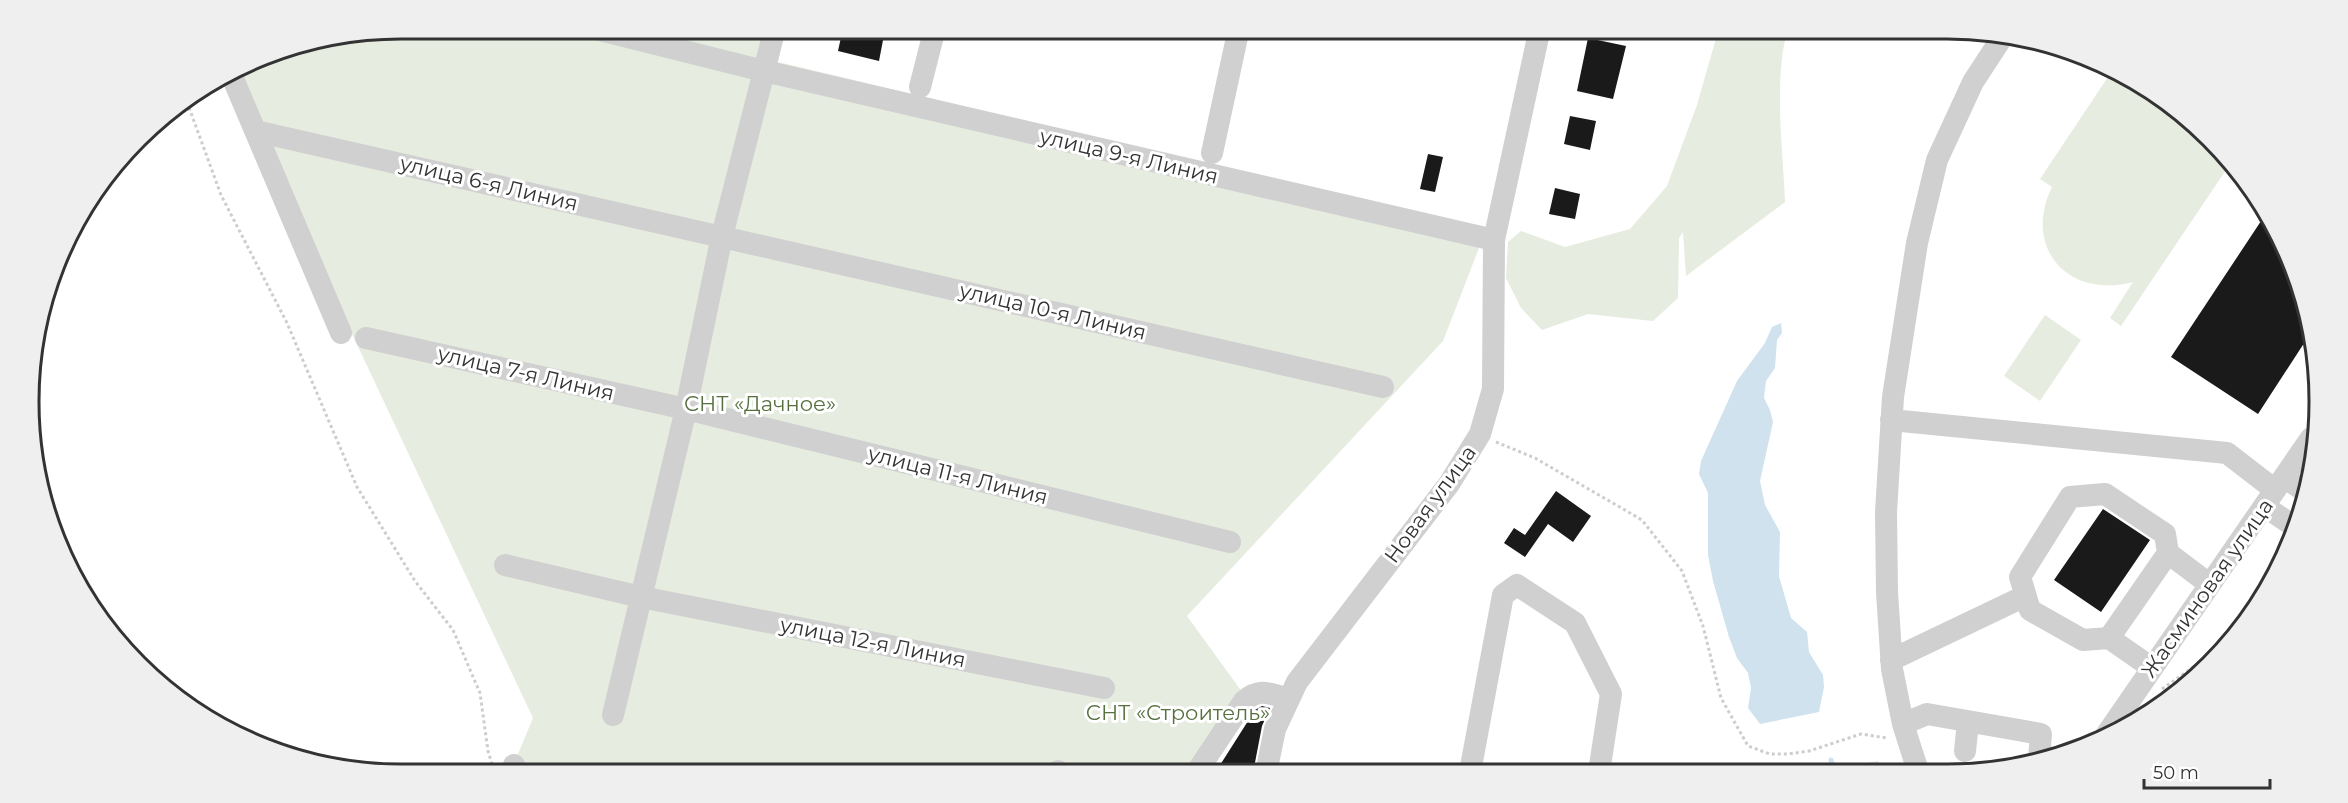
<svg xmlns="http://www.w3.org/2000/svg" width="2348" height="803" font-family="Montserrat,sans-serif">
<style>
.green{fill:#e6ecdf}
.water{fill:#cfe2ee}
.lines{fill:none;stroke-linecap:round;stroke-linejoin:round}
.stream{stroke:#cfe2ee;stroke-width:5}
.building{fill:#1a1a1a}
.path{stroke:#cdcdcd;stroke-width:3;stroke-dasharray:3 3;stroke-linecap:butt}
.minor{stroke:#d0d0d0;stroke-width:22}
.labels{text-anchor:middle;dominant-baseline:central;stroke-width:6;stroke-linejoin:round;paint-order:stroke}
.street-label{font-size:21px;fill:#333;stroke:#fff}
.park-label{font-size:21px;fill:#56703f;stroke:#fff}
.rim{fill:none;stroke:#333;stroke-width:3}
</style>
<rect width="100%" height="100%" fill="#fff"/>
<!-- green -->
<path class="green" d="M1719 28 1788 29C1773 77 1783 150 1785 202L1686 276 1683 232 1679 238 1678 298 1653 321 1588 314 1542 330 1521 308 1506 278 1508 242 1521 231 1565 247 1630 229 1667 186 1697 105Z
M402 29H785L778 62 1486 230 1443 341 1187 616 1253 707 1206 773 524 774 518 754 533 718 230 75 259 57Z
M2110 74 2173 105 2228 167 2121 326 2110 318 2133 282C2069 299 2022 249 2052 187L2040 179Z
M2045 315 2081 340 2040 401 2004 376Z
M1878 761 1881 771 1818 772Z"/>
<!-- water -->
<path class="water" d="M1781 323 1782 333 1777 340 1775 368 1766 381 1764 398 1770 410 1773 422 1760 481 1765 505 1780 532 1779 576 1791 618 1807 632 1809 652 1823 675 1824 687 1819 712 1760 724 1748 708 1751 688 1748 673 1737 658 1729 637 1713 581 1708 555V493L1699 474 1701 461 1737 381 1765 343 1772 327Z"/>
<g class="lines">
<!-- stream -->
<path class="stream" d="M1831 760 1833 772"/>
</g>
<!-- building -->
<path class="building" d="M843 28H855L884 35 879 61 838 51Z
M1588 38 1626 46 1613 99 1577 91Z
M1570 116 1596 121 1590 150 1564 144Z
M1428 154 1443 157 1435 192 1420 189Z
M1555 188 1580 194 1575 219 1549 214Z
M2267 212 2310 334 2258 414 2171 357Z
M1556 491 1591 516 1573 542 1548 524 1525 557 1504 543 1514 528 1525 535Z
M2103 509 2150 540 2101 612 2054 580Z
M1262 706 1270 708 1262 726 1253 773H1215L1255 710Z"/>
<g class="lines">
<!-- path -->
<path class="path" d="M187 102 221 195 287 323 357 487 415 581 453 630 480 693 488 751 495 774
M1496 442 1535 458 1642 520 1682 571 1703 626 1721 698 1748 746 1770 754H1788L1809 751 1861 734 1887 738
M2162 689 2219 649"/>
<!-- minor -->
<path class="minor" d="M592 28 764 71 1494 240
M231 74 341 333
M920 87 935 28
M255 131 1383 387
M1212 153 1239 28
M366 338 686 409 1230 542
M1891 420 2227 453 2275 490
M2284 477 2307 493
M2105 494 2165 534 2168 553 2109 638 2083 640 2030 610 2020 577 2070 497Z
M2264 506 2295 527
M2168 553 2209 584
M505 565 641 597 1104 688
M2109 638 2152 668
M1891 660 2025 596
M613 715 686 409 722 236 775 28
M1903 724 1927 714 2041 734 2039 758
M2104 738 2311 438
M1965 751 1968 722
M514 765 517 774
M1058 771 1061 773
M1918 771 1903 724 1892 669 1887 592 1886 512 1893 397 1917 243 1937 160 1973 82 2003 36
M1470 772 1503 595 1517 585 1575 623 1611 694 1599 772
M1196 773 1244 701C1260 687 1270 694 1289 699
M1266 773 1275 729 1297 682 1449 484 1480 434 1493 389 1494 240 1540 28"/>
</g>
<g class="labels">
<!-- street labels -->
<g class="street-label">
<text transform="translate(1129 156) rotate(13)">улица 9-я Линия</text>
<text transform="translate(489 183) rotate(13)">улица 6-я Линия</text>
<text transform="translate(1053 311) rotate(13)">улица 10-я Линия</text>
<text transform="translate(526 373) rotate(13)">улица 7-я Линия</text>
<text transform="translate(958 475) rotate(14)">улица 11-я Линия</text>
<text transform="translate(1430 504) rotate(-54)">Новая улица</text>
<text transform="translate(2207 588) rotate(-55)">Жасминовая улица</text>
<text transform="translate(873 642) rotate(11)">улица 12-я Линия</text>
</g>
<!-- park labels -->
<g class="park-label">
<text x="760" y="403">СНТ «Дачное»</text>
<text x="1178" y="712">СНТ «Строитель»</text>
</g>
</g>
<!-- crop -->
<path d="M0 0H2348V803H0ZM401 39H1947A362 362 0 0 1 2309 401V402A362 362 0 0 1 1947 764H401A362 362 0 0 1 39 402V401A362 362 0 0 1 401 39Z" fill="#efefef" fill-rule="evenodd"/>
<path class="rim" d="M401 39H1947A362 362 0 0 1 2309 401V402A362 362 0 0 1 1947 764H401A362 362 0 0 1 39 402V401A362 362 0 0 1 401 39Z"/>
<!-- scale -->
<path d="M2144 779v9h126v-9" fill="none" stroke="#333333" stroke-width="3"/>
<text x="2153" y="779" font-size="18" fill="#333333" stroke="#ffffff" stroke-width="4.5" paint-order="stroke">50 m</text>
</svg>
